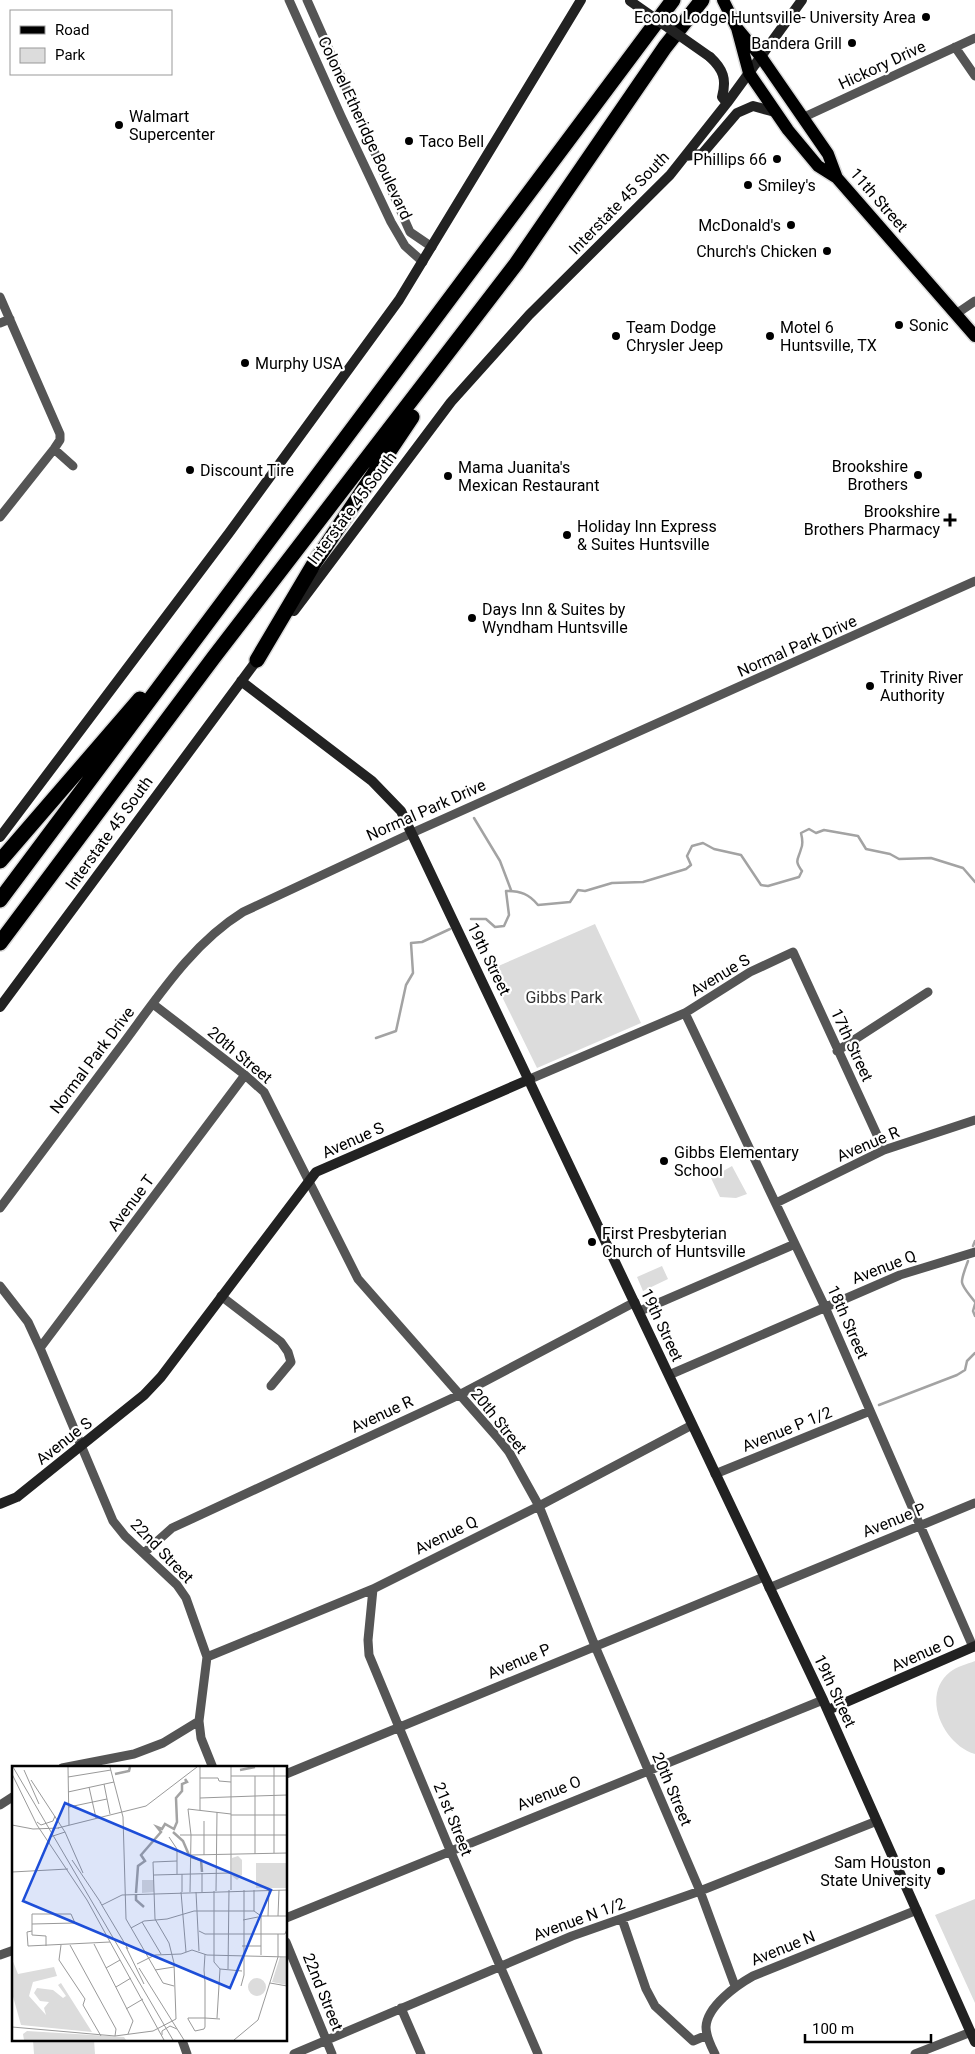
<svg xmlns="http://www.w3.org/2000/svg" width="975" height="2054" font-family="Roboto,sans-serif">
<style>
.green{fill:#dcdcdc}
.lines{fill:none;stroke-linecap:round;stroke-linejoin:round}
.stream{stroke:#a3a3a3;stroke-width:2.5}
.primary-casing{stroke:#dbdbdb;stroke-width:15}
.highway-casing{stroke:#dbdbdb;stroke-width:18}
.street{stroke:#555;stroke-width:9}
.secondary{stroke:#222;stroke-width:10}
.primary{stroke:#000;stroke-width:12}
.highway{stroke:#000;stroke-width:15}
.secondary-bridge{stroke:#222;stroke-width:10}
.poi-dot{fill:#000;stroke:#fff;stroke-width:2}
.labels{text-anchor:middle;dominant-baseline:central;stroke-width:4.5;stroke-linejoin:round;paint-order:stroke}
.poi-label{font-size:16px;fill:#000;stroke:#fff;text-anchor:start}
.street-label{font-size:16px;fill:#000;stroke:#fff}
.park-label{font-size:16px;fill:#333;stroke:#fff}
.inset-river{fill:none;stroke:#a3a3a3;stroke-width:2.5}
.inset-road{fill:none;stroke:#999;stroke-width:1}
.view{fill:#1d4ed8;fill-opacity:0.15;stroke:#1d4ed8;stroke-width:2.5}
.inset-edge{fill:none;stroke:#000;stroke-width:2.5}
</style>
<rect width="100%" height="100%" fill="#fff"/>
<!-- green -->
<path class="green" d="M595 924 641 1023 537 1068 489 970Z
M732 1166 747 1194 736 1198 720 1197 711 1178Z
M662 1266 668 1279 643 1291 637 1277Z
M975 1661V1754C944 1745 920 1696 950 1672 956 1667 967 1664 975 1661Z
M975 1899V2003L935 1915Z
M33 2040H94L95 2054H34Z"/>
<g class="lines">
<!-- stream -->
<path class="stream" d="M474 818 500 861 511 890
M471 919H486L495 927 504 926 509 915 506 891C521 891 529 894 538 905L570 902 578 890 585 891 612 883 643 882 686 869 691 865 687 856 692 846 703 843 714 849 741 855 761 885 768 886 799 877 802 871C794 860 798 860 801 849 803 845 802 837 801 833L809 829 816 833 824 830 858 836 866 849 890 854 899 859 931 858 963 868 975 882
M376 1038 396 1031 406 985 413 973 411 943 422 942 450 929
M973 1246 975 1241
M968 1261C959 1286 959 1281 975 1302
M975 1304 973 1311 975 1316
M879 1405 957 1375 965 1370 967 1361 975 1353"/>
<defs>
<path id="primary" d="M723 0 737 28 749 73 788 130 818 166 837 178
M737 28 761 57 828 154 837 178 975 336"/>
<path id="highway" d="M257 660 315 562 412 417
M0 861 140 699
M0 900 673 0
M0 943 214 657 516 264 665 47 702 0"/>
</defs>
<!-- primary casing -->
<use href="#primary" class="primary-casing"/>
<!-- highway casing -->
<use href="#highway" class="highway-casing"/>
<!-- street -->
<path class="street" d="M289 0 341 116 391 222 405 246 423 262
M307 0 410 232 432 247
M955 47 975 76
M802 118 975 38
M0 297 60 434V440L54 449 0 517
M956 314 975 301
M0 323 10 319
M54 449 73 466
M153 1004 245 1075 264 1092 358 1279 497 1437 509 1452 539 1506 595 1646 700 1891 735 1986
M685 1013 825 1307 973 1647
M837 1051 928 992
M530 1079 685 1013 750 972 793 952 884 1150
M776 1203 884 1150 975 1120
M0 1208C40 1155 79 1102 119 1049 156 1000 190 945 243 912L412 833 975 581
M0 1286 28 1322 40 1348 113 1521 125 1536 177 1585 186 1598 207 1657 199 1721 201 1738 213 1768
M221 1296 281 1342 288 1352 291 1362 271 1386
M640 1311 795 1244
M40 1348 245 1075
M669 1375 900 1275 975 1252
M715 1474 870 1411
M144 1553 172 1528 459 1395 635 1302
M769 1588 975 1503
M373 1589 368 1640 369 1655 450 1850 538 2054
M207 1657 373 1589 539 1506 692 1425
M62 1768 134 1754 163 1743 199 1721
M286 1774 764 1577
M0 1805 14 1796
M286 1918 823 1700
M622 1919 646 1989 655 2006 693 2041 707 2035
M286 1942 332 2054
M0 1955 14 1950
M401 2008 421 2054
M182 2040 187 2054
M294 2054 572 1936 700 1891 877 1821
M715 2054C711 2046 706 2037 706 2027 707 2006 737 1985 753 1976L917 1910
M915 2054 971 2032"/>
<!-- secondary -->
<path class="secondary" d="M710 57C723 69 727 79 722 97L727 103
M685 156 702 154 737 113 753 106 775 112
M294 611 451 402 529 315 670 175 727 103 802 0
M241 681 372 781 401 811 823 1700 975 2042
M0 837 229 533 399 300 581 0
M0 1007 260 656
M0 1504 17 1497 144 1395 161 1377 316 1172 530 1079
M828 1710 975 1646"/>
<!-- primary -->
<use href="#primary" class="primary"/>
<!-- highway -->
<use href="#highway" class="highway"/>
<!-- secondary-bridge -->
<path class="secondary-bridge" d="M630 1 710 57"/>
</g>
<!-- markers -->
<g class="poi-dot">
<circle cx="926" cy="17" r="5"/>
<circle cx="852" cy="43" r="5"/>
<circle cx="119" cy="125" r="5"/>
<circle cx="409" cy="141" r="5"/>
<circle cx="777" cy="159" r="5"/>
<circle cx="748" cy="185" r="5"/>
<circle cx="791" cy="225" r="5"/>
<circle cx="827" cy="251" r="5"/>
<circle cx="899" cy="325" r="5"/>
<circle cx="616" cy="336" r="5"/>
<circle cx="770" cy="336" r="5"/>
<circle cx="245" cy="363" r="5"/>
<circle cx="190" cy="470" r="5"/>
<circle cx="918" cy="475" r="5"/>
<circle cx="448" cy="476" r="5"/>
<path d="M947.5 512.5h5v5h5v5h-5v5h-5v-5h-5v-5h5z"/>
<circle cx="567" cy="535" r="5"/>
<circle cx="472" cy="618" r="5"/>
<circle cx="870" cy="686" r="5"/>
<circle cx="664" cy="1161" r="5"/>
<circle cx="592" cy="1242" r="5"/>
<circle cx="941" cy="1871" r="5"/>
</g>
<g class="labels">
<!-- poi labels -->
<g class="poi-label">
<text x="916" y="17" text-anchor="end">Econo Lodge Huntsville- University Area</text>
<text x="842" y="43" text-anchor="end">Bandera Grill</text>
<text x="129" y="116">Walmart<tspan x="129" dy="18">Supercenter</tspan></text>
<text x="419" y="141">Taco Bell</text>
<text x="767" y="159" text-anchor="end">Phillips 66</text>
<text x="758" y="185">Smiley's</text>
<text x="781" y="225" text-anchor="end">McDonald's</text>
<text x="817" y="251" text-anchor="end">Church's Chicken</text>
<text x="909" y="325">Sonic</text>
<text x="626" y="327">Team Dodge<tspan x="626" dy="18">Chrysler Jeep</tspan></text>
<text x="780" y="327">Motel 6<tspan x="780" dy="18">Huntsville, TX</tspan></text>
<text x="255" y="363">Murphy USA</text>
<text x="908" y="466" text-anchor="end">Brookshire<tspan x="908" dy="18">Brothers</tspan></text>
<text x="458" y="467">Mama Juanita's<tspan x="458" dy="18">Mexican Restaurant</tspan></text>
<text x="200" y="470">Discount Tire</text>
<text x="940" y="511" text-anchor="end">Brookshire<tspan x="940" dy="18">Brothers Pharmacy</tspan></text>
<text x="577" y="526">Holiday Inn Express<tspan x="577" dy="18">&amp; Suites Huntsville</tspan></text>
<text x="482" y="609">Days Inn &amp; Suites by<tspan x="482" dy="18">Wyndham Huntsville</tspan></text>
<text x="880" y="677">Trinity River<tspan x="880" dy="18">Authority</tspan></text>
<text x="674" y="1152">Gibbs Elementary<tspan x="674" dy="18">School</tspan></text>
<text x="602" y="1233">First Presbyterian<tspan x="602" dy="18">Church of Huntsville</tspan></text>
<text x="931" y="1862" text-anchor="end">Sam Houston<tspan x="931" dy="18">State University</tspan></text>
</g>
<!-- street labels -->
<g class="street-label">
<text transform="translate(882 65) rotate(-25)">Hickory Drive</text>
<text transform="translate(365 128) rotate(65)">Colonel Etheridge Boulevard</text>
<text transform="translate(879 200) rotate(49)">11th Street</text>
<text transform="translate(619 203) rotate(-46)">Interstate 45 South</text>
<text transform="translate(352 508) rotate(-53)">Interstate 45 South</text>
<text transform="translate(797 646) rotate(-24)">Normal Park Drive</text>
<text transform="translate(426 810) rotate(-24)">Normal Park Drive</text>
<text transform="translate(109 833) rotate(-54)">Interstate 45 South</text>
<text transform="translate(489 959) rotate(64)">19th Street</text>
<text transform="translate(720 975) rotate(-31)">Avenue S</text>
<text transform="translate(852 1045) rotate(65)">17th Street</text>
<text transform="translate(240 1055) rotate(40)">20th Street</text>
<text transform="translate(92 1060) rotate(-53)">Normal Park Drive</text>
<text transform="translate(353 1140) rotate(-24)">Avenue S</text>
<text transform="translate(868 1144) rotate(-23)">Avenue R</text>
<text transform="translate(131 1203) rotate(-53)">Avenue T</text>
<text transform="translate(884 1267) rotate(-21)">Avenue Q</text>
<text transform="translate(848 1322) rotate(66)">18th Street</text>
<text transform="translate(662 1325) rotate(65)">19th Street</text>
<text transform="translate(382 1414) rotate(-25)">Avenue R</text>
<text transform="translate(499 1421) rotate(51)">20th Street</text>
<text transform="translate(787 1429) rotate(-22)">Avenue P 1/2</text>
<text transform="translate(64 1441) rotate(-38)">Avenue S</text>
<text transform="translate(894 1520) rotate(-22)">Avenue P</text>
<text transform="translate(446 1535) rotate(-26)">Avenue Q</text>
<text transform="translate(162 1551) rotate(46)">22nd Street</text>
<text transform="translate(923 1653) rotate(-24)">Avenue O</text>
<text transform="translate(519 1661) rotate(-23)">Avenue P</text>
<text transform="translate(835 1691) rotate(65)">19th Street</text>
<text transform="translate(672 1789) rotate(67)">20th Street</text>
<text transform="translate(549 1793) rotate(-22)">Avenue O</text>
<text transform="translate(453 1819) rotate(68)">21st Street</text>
<text transform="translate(579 1919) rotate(-20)">Avenue N 1/2</text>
<text transform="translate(783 1948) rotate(-22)">Avenue N</text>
<text transform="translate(323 1992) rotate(68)">22nd Street</text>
</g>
<!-- park labels -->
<g class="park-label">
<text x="564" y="997">Gibbs Park</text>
</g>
</g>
<!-- overview -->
<g transform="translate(12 1766)">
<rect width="275" height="275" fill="#fff"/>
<path d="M226 90 230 94V109L225 114 220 110V92ZM244 97H275V122H244ZM130 114H142V126L130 127ZM268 191 275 192V219L260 216ZM0 193 6 208 42 201 45 210 21 216 17 230 34 249 32 242 37 236 28 235 22 227 25 222 41 224 51 232 54 230 46 219 49 217 80 266 9 259 0 227ZM236 221a9 9 0 1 1 18 0a9 9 0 1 1-18 0ZM15 265 112 271 114 274H12L11 268Z" fill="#dcdcdc"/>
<path class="inset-river" d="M228 4 243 1M103 8 117 5 118 1M161 66 171 75 177 89M179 91 189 94 190 106M124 127 126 100 133 95 129 89 149 66 145 61 150 63 153 58 162 63 165 56 164 32 170 25V18L175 16 173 13M124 129V134L132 141"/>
<path class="inset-road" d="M1 1 161 274M56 1 57 59M98 1 111 51 114 153 151 217 162 220M262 1V87M12 4 27 38M0 8 25 59 75 134 152 274M219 10H275M56 11 99 4M188 12H206L207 15 219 16M19 14 53 66 71 107M92 18 98 48M77 21 84 52M56 26 102 16M243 30 275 29M188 32 243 30M57 41 95 33M188 44V1M219 49H275M25 56 29 59 41 55 43 50M0 59 21 63 47 62M46 62 134 40 185 1M168 69H275M157 71 165 83V108M37 77 38 71 53 66M243 88V10M179 89 275 87M192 89V55M60 94 89 137M0 106 56 103M170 108V126M142 109 218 107M219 124V1M242 124V145L249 150M202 125V196L208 203M204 125 205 46M169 126 174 186M178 126 179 69 176 43 219 48M184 126 187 185M190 126V107M88 136 116 183M90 139 110 129 275 124M249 150V189M249 150H275M256 150 257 124M266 150 267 124M231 154 246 151M130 156 149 188M20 158 63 157 59 148H20V169L34 170V180M119 162 132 155 155 153 182 145H242M20 165 15 166 16 180 98 176M187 165 193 168H273L275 163M82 178 121 255 116 268M49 179 47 194 73 233 71 239 89 270M58 179 104 263 103 270M230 180H249M114 181 132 218M193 188 192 204 193 216V261L192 263 183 265 176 253V252H193L208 253M125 198 143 189 169 188 180 184 195 189 275 191M94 202 108 194M127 202 172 274M208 203 230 205M216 203 217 124M143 204 162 201M258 217 275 220M229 220 232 209V124M104 221 119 212M114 243 131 233M205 252 208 203M0 261 103 270 141 265 164 253 162 197 157 177 143 153 141 96 165 95M150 269V265L158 260 165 263M222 274 246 254 266 191V168"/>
<path class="view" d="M53 37 259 124 218 222 11 135Z"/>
<rect width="275" height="275" class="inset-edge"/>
</g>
<!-- legend -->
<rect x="10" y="10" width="162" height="65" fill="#ffffff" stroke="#999999"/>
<rect x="20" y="26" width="25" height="8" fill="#000000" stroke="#999999"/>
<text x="55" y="35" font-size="15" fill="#000000">Road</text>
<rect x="20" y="48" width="25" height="15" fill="#dcdcdc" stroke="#999999"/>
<text x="55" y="60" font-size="15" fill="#000000">Park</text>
<!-- scale -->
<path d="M805 2034v8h126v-8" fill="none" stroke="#000000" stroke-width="2.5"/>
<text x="812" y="2034" font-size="15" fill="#000000" stroke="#ffffff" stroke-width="4" paint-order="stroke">100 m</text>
</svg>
